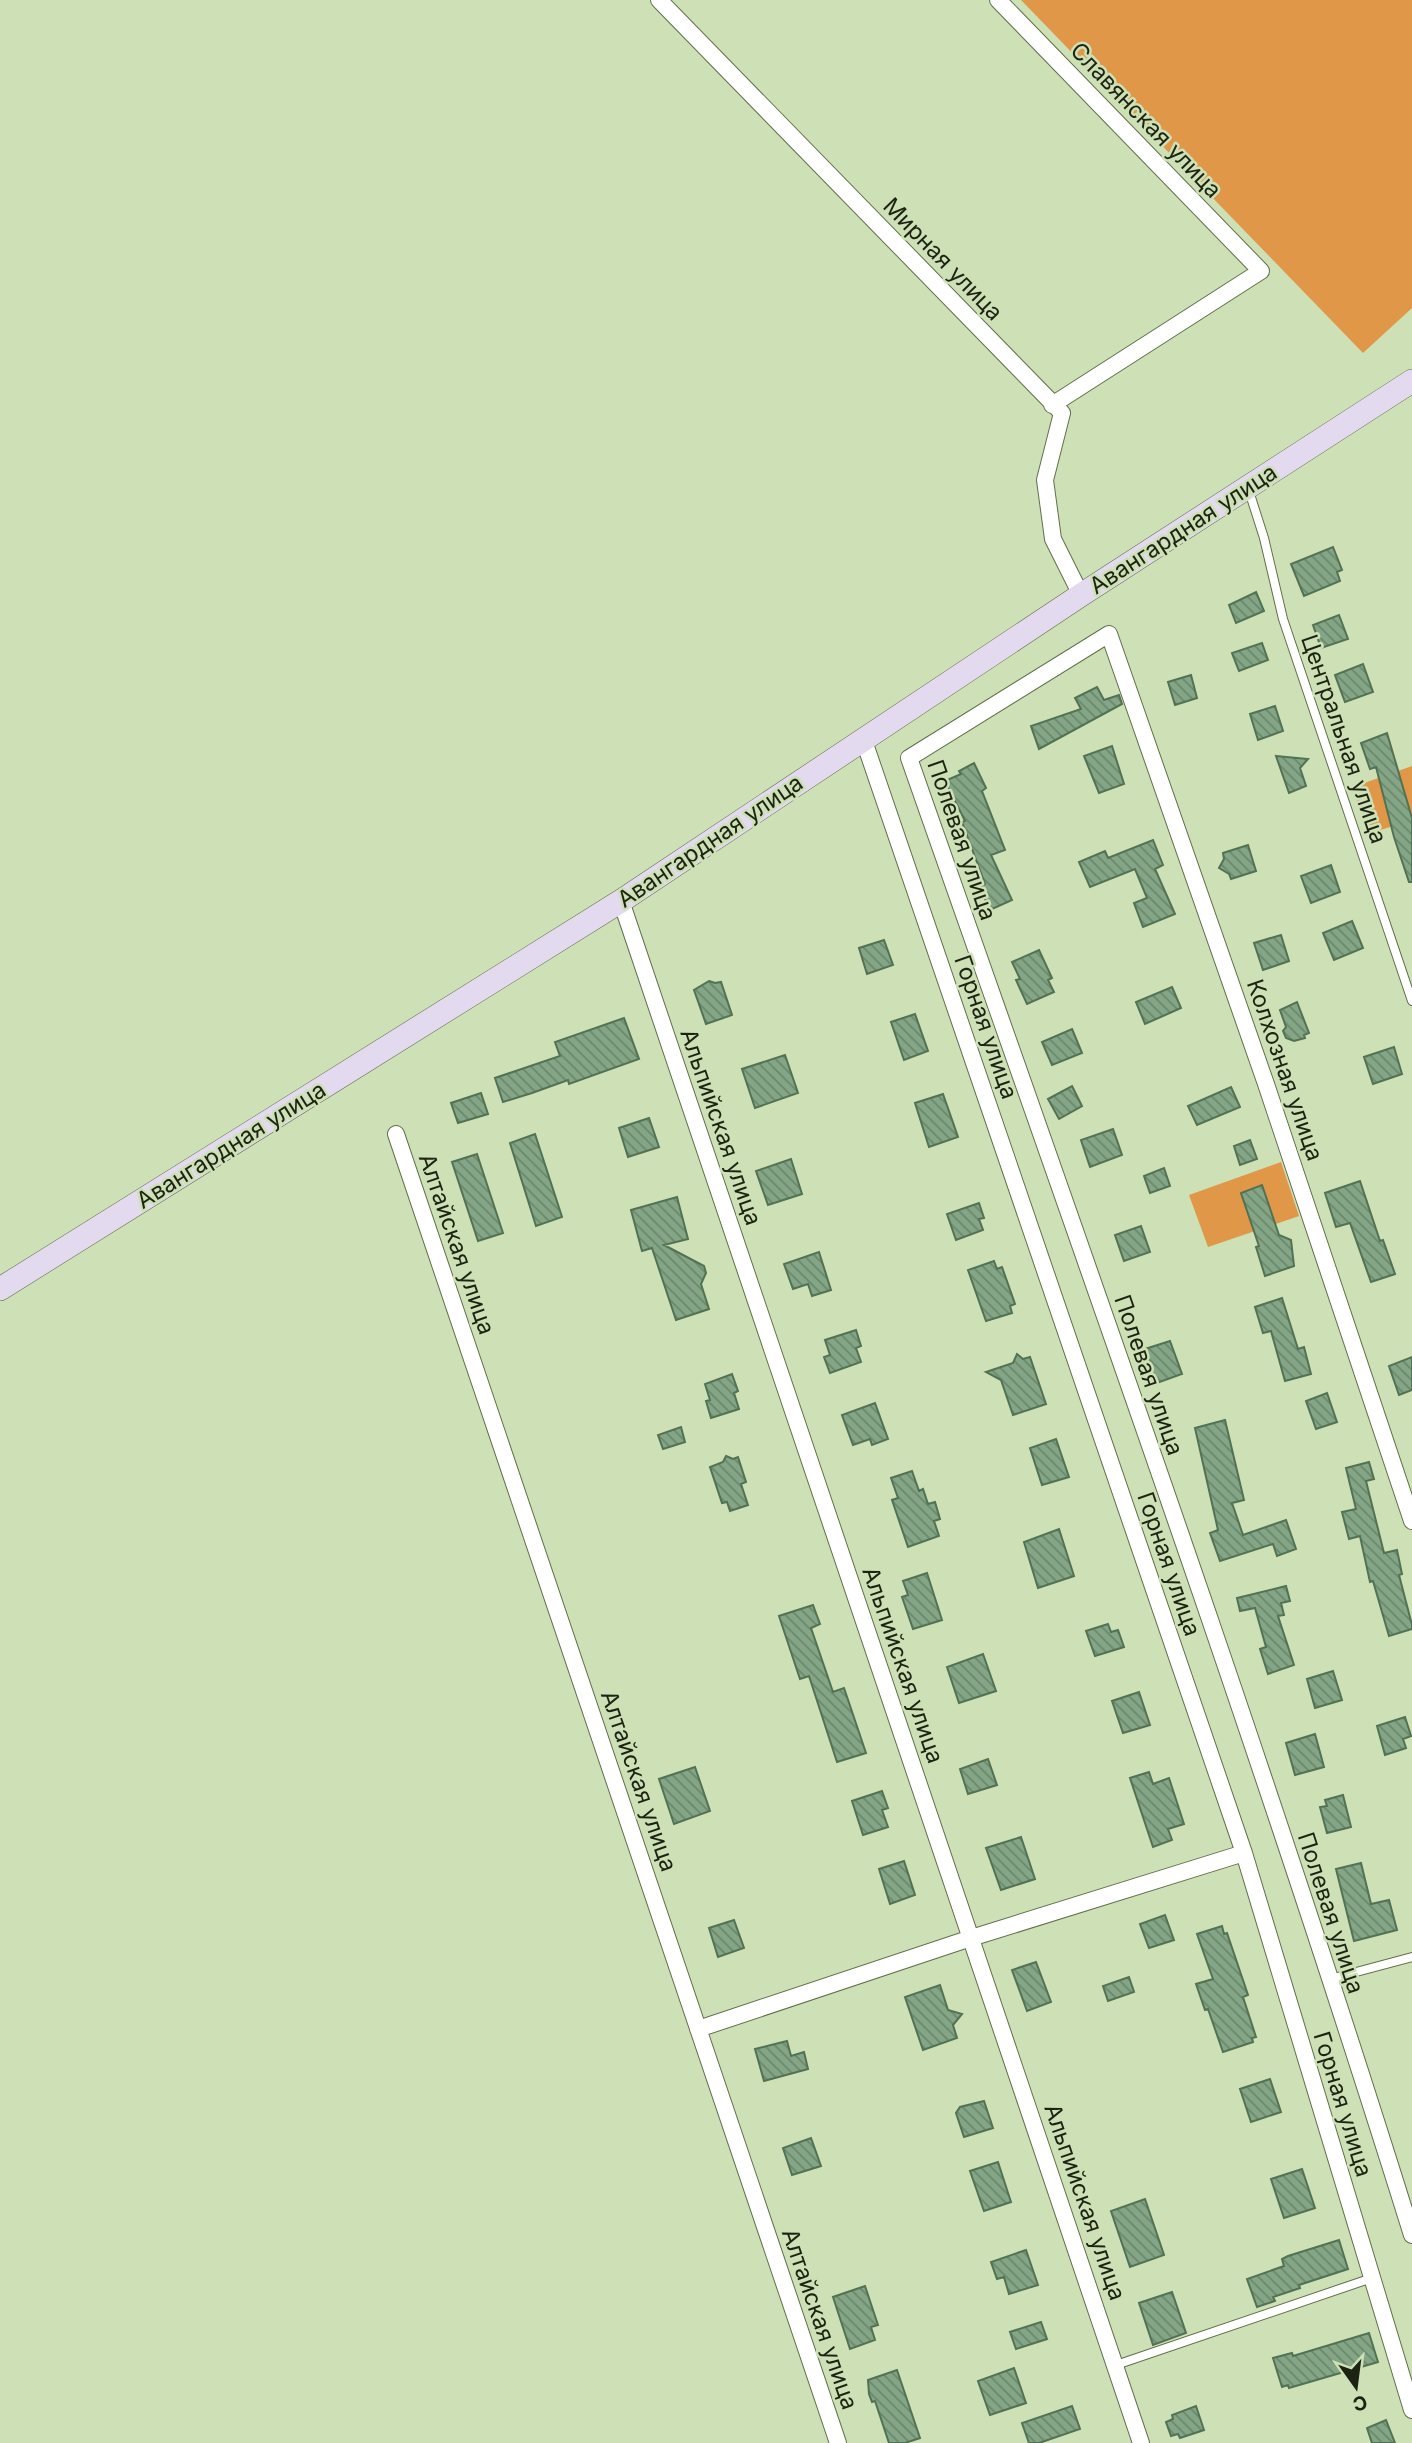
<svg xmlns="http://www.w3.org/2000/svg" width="1412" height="2443" font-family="Inter,sans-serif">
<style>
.green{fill:#e09747}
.building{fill:url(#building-back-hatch);stroke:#527254;stroke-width:2}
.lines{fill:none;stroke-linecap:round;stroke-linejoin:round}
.lane-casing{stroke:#61704a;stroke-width:10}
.street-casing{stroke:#61704a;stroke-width:18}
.secondary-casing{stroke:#61704a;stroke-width:24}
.lane{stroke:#fff;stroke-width:8}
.street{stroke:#fff;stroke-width:16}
.secondary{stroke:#e4daf0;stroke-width:23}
.labels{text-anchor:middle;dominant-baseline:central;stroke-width:5;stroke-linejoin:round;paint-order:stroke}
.street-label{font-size:23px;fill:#1c2313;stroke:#cee0b5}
</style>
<defs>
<pattern id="building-back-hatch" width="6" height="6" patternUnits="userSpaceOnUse" patternTransform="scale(1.75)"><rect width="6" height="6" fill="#84a686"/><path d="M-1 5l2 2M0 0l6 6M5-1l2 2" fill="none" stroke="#6b876c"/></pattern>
</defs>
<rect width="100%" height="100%" fill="#cee0b5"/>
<!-- green -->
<path class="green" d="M1021 0H1412V308L1363 353Z
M1412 766V820L1368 834 1353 787Z
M1281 1162 1299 1216 1208 1247 1189 1195Z"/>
<!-- building -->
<path class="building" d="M1333 547 1342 570 1337 572 1340 581 1304 596 1291 564Z
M1256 592 1264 611 1236 623 1229 605Z
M1339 615 1348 639 1321 648 1313 625Z
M1262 643 1268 660 1239 671 1232 653Z
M1363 664 1373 692 1345 702 1335 675Z
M1191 675 1197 698 1175 705 1168 682Z
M1097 687 1104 700 1119 695 1122 704 1039 749 1031 726 1081 709 1075 698Z
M1275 706 1283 731 1258 740 1250 714Z
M1387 733 1412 818V882H1409L1394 837 1376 767 1370 769 1361 743Z
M1112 746 1124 784 1099 793 1084 756Z
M1276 756 1308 759 1300 768 1306 786 1289 793Z
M974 763 986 788 982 791 1005 850 991 855 1012 900 990 910 979 887 985 884 962 822 965 821 945 781 961 774 959 771Z
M1153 840 1163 865 1155 869 1175 914 1143 927 1134 903 1147 898 1135 869 1090 887 1079 862 1105 851 1108 858Z
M1248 845 1256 871 1231 879 1229 874 1219 868 1224 859 1223 853Z
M1331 865 1340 892 1311 903 1301 876Z
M1352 921 1363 948 1334 960 1323 933Z
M1281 935 1289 961 1263 970 1254 943Z
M884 940 893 965 867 974 859 948Z
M1039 950 1052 978 1048 980 1054 992 1027 1004 1016 980 1020 979 1012 962Z
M709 981 715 983 721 982 732 1015 706 1024 694 990Z
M1172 987 1181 1008 1145 1024 1136 1002Z
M1297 1002 1309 1033 1304 1035 1305 1038 1294 1041 1286 1038 1283 1031 1286 1027 1280 1010Z
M915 1014 928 1051 904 1060 891 1022Z
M624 1018 639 1059 569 1084 568 1080 532 1093 503 1102 495 1078 560 1056 555 1042Z
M1072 1029 1082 1053 1052 1065 1042 1042Z
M1394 1047 1402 1074 1373 1084 1364 1057Z
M785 1055 798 1093 755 1108 742 1069Z
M1072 1086 1082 1106 1059 1119 1048 1099Z
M1231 1087 1240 1107 1197 1125 1188 1106Z
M481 1093 488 1114 458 1123 451 1103Z
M943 1094 958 1137 929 1147 915 1103Z
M649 1118 659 1147 628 1157 619 1128Z
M1113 1129 1122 1155 1090 1167 1081 1140Z
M535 1134 562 1217 536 1226 510 1143Z
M1250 1140 1257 1159 1240 1165 1234 1146Z
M477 1154 503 1233 478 1241 452 1162Z
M791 1159 802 1194 768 1205 756 1171Z
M1164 1168 1170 1186 1150 1193 1144 1176Z
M1360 1181 1380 1241 1383 1240 1395 1274 1371 1282 1350 1223 1336 1227 1325 1193Z
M1262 1185 1279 1235 1291 1240 1294 1266 1265 1276 1256 1247 1259 1246 1241 1193Z
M677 1197 688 1239 664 1245 704 1266 706 1273 701 1284 709 1309 676 1320 652 1248 642 1251 631 1210Z
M979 1203 984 1218 979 1219 983 1230 956 1240 947 1214Z
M1141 1226 1150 1252 1124 1261 1115 1235Z
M819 1252 831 1290 812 1296 808 1284 793 1289 784 1264Z
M994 1261 997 1269 1002 1267 1015 1304 1010 1306 1012 1313 986 1321 968 1270Z
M1282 1298 1298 1349 1304 1347 1311 1374 1285 1381 1271 1331 1263 1333 1255 1307Z
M856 1330 861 1346 856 1348 861 1362 830 1373 824 1357 830 1355 825 1340Z
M1170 1341 1182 1374 1154 1384 1142 1350Z
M1017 1354 1023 1359 1030 1357 1046 1404 1013 1415 1001 1380 986 1372 1013 1363Z
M1412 1357V1390L1399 1395 1389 1366Z
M732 1374 738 1391 734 1393 739 1409 711 1418 706 1401 710 1400 705 1384Z
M1327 1393 1337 1422 1316 1429 1306 1401Z
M875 1403 888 1439 872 1445 870 1439 853 1445 842 1415Z
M1225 1420 1244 1500 1232 1503 1243 1535 1286 1520 1296 1549 1277 1556 1273 1544 1220 1561 1210 1533 1218 1530 1195 1428Z
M681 1427 685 1442 663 1449 658 1435Z
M1056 1439 1069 1477 1042 1485 1030 1448Z
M726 1456 733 1459 738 1457 746 1482 741 1484 748 1505 730 1511 727 1502 722 1503 710 1467 723 1462Z
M1369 1462 1374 1479 1366 1481 1384 1553 1397 1550 1402 1574 1399 1575 1412 1625V1629L1389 1636 1373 1581 1370 1582 1360 1536 1349 1539 1342 1512 1356 1509 1346 1468Z
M912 1471 919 1491 923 1489 928 1504 935 1502 940 1519 934 1521 939 1536 908 1547 892 1500 898 1498 891 1478Z
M1059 1529 1074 1576 1038 1588 1024 1542Z
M927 1573 942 1620 913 1629 902 1597 908 1595 903 1581Z
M1286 1586 1290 1601 1281 1603 1284 1615 1278 1616 1294 1665 1268 1674 1260 1649 1266 1647 1255 1608 1240 1611 1237 1598Z
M813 1605 820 1624 811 1628 833 1692 844 1688 866 1753 837 1762 809 1676 800 1679 779 1616Z
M1108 1624 1111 1632 1118 1630 1124 1647 1095 1656 1086 1631Z
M983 1654 996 1691 959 1703 947 1667Z
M1333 1671 1342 1700 1315 1708 1307 1679Z
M1139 1692 1150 1725 1123 1733 1112 1701Z
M1405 1717 1411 1736 1403 1739 1406 1748 1385 1755 1377 1726Z
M1315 1734 1324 1767 1295 1775 1286 1743Z
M988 1759 997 1785 968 1794 960 1769Z
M695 1767 710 1811 674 1824 659 1779Z
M1149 1772 1153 1784 1169 1778 1184 1824 1168 1829 1172 1840 1153 1847 1130 1778Z
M882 1791 888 1808 882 1810 888 1827 863 1835 852 1801Z
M1343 1795 1351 1827 1327 1833 1320 1807 1327 1806 1325 1800Z
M1021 1837 1035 1879 1001 1890 986 1848Z
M904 1861 915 1895 890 1904 879 1869Z
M1361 1863 1371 1904 1389 1900 1397 1930 1354 1941 1336 1869Z
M1165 1915 1174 1940 1149 1948 1140 1924Z
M734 1920 744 1948 718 1957 709 1928Z
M1222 1926 1224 1934 1227 1933 1248 1995 1243 1997 1256 2037 1252 2038 1253 2042 1223 2052 1208 2009 1205 2010 1196 1984 1213 1979 1197 1934Z
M1036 1962 1051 2002 1027 2011 1012 1970Z
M1129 1977 1134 1992 1108 2001 1103 1986Z
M940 1985 948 2010 962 2014 953 2025 957 2038 923 2050 905 1997Z
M787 2041 791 2056 804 2052 808 2069 764 2081 755 2049Z
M1270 2079 1281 2112 1251 2122 1240 2089Z
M984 2101 993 2128 964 2137 956 2113 960 2107Z
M811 2138 821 2166 792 2175 783 2148Z
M998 2162 1011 2202 984 2211 970 2171Z
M1302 2169 1315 2208 1284 2218 1271 2179Z
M1145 2199 1164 2255 1130 2267 1111 2211Z
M1339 2240 1348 2269 1299 2285 1300 2288 1273 2297 1275 2301 1257 2307 1247 2279 1284 2266 1282 2259 1288 2256Z
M1026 2250 1038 2285 1009 2294 1004 2277 997 2279 991 2262Z
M865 2286 878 2325 871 2327 875 2340 850 2349 833 2297Z
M1172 2292 1186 2333 1153 2345 1139 2303Z
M1041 2322 1047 2339 1016 2349 1010 2332Z
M1369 2333 1378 2362 1289 2388 1288 2385 1282 2387 1273 2358 1292 2353 1293 2356Z
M1014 2368 1026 2403 990 2415 978 2381Z
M897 2370 920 2438 905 2443H889L875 2401 872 2402 869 2394 868 2380Z
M1072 2406 1080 2429 1039 2443H1029L1022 2423Z
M1196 2406 1204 2430 1180 2438 1178 2434 1171 2436 1166 2422 1173 2419 1172 2415Z
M1386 2420 1395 2443H1372L1367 2428Z"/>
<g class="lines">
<defs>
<path id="lane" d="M1249 491 1264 538 1283 619 1412 1001
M1330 1979 1412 1957
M1116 2365 1372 2278"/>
<path id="street" d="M659 0 1062 413 1045 480 1053 539 1081 595
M998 0 1261 271 1052 405
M863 738 1244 1853 1412 2410
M621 901 1141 2443
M396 1134 838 2443
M1412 1521 1266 1084 1109 634 909 758C1081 1249 1257 1738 1412 2235
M698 2029 971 1938 1244 1853"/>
<path id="secondary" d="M0 1289 621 901 1081 595 1412 381"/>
</defs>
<!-- lane casing -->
<use href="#lane" class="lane-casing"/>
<!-- street casing -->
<use href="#street" class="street-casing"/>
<!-- secondary casing -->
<use href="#secondary" class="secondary-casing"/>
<!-- lane -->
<use href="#lane" class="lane"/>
<!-- street -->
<use href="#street" class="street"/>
<!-- secondary -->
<use href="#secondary" class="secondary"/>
</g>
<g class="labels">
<!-- street labels -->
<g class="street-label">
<text transform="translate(1146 120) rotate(46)">Славянская улица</text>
<text transform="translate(943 259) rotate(46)">Мирная улица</text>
<text transform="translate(1183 529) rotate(-33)">Авангардная улица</text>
<text transform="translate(1344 739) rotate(71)">Центральная улица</text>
<text transform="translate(962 840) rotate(71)">Полевая улица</text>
<text transform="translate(710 841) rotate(-34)">Авангардная улица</text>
<text transform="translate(986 1027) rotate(71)">Горная улица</text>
<text transform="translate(1285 1070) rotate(71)">Колхозная улица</text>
<text transform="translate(721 1127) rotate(71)">Альпийская улица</text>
<text transform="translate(231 1145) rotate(-32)">Авангардная улица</text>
<text transform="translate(457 1244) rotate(71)">Алтайская улица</text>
<text transform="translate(1149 1375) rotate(71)">Полевая улица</text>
<text transform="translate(1169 1564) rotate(71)">Горная улица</text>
<text transform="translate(903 1665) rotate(71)">Альпийская улица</text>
<text transform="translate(639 1781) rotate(71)">Алтайская улица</text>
<text transform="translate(1331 1913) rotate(72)">Полевая улица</text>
<text transform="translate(1343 2104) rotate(73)">Горная улица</text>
<text transform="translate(1085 2202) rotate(71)">Альпийская улица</text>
<text transform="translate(820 2319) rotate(71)">Алтайская улица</text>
</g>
</g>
<!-- north arrow -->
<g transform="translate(1356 2387) rotate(166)" stroke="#cee0b5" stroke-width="5" paint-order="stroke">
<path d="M0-5L12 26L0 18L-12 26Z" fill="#1c2313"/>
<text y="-10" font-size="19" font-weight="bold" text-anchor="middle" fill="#1c2313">С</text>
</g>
</svg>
